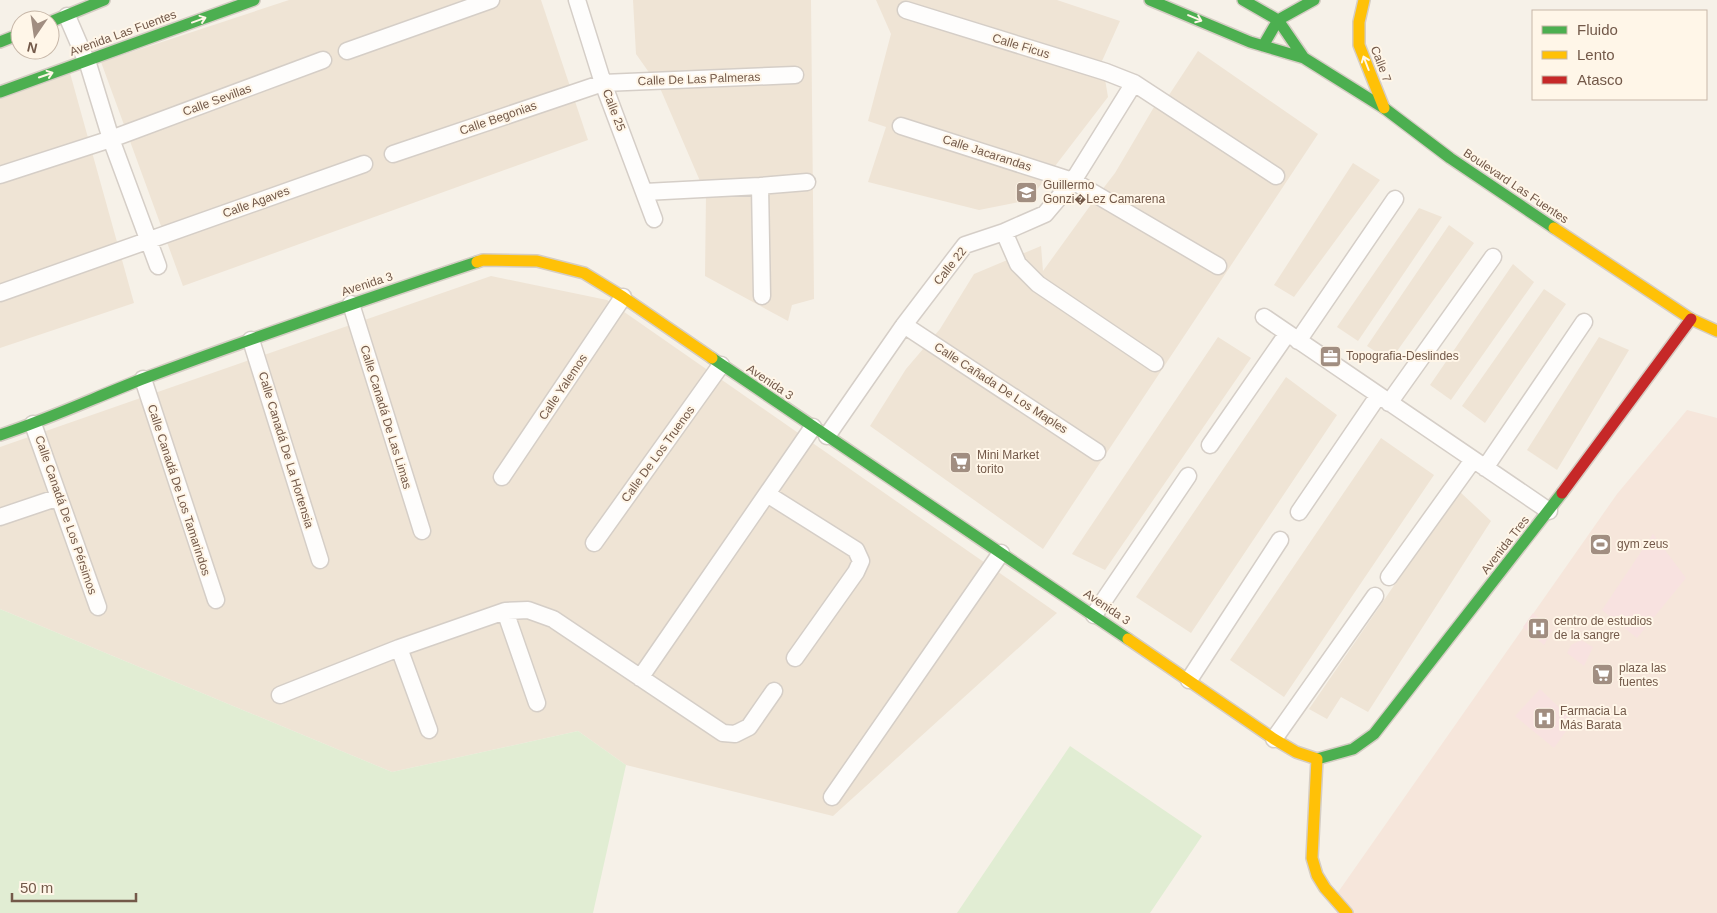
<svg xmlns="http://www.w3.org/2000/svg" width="1717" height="913" font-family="Helvetica,sans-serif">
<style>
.residential{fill:#efe4d5}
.commercial{fill:#f6e6db}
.medical{fill:#f8e2e0}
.green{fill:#e1edd3}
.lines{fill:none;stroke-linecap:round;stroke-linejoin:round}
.street-casing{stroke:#d5cec7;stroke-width:19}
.fast-casing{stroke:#d5cdc4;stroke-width:14}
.slow-casing{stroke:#d5cdc4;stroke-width:14}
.jam-casing{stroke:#d5cdc4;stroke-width:14}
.street{stroke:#fefdfc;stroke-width:16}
.fast{stroke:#4caf50;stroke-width:11}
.slow{stroke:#ffc107;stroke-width:11}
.jam{stroke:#c62828;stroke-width:11}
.oneway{stroke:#fff6e8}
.labels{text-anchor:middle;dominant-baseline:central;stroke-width:4;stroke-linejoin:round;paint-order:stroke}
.street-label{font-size:12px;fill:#735949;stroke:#fff6e8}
.poi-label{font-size:12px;fill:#735949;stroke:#fff6e8;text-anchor:start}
</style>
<rect width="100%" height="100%" fill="#f6f1e8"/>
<!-- residential -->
<path class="residential" d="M289 0H541L588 140 183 286 101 62Z
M633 0H811L814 299 792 305 788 321 705 276 706 195 660 88 636 54Z
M876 0H1057L1120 21 1102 61 1108 97 1029 200 979 210 868 182 886 127 868 121 891 34Z
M1198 51 1318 134 1043 549 870 426 906 369 940 329 974 274 1041 246 1043 271 1095 199 1115 173 1154 107 1169 95Z
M70 73 134 303 0 348V99Z
M1353 163 1380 180 1294 297 1274 285Z
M1419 208 1442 217 1358 341 1337 327Z
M1449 225 1474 243 1390 361 1367 346Z
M1513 264 1534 282 1451 400 1430 385Z
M491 276 607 300 1057 613 833 816 626 765 578 731 392 772 0 609V447Z
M1544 289 1566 304 1485 423 1462 406Z
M1218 337 1251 358 1105 570 1072 554Z
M1599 337 1629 350 1557 470 1527 450Z
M1286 377 1337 415 1191 633 1136 597Z
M1381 438 1434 475 1284 697 1230 660Z
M1459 491 1491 521 1368 712 1341 697 1327 719 1309 709Z"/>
<!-- commercial -->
<path class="commercial" d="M1687 410 1717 418V913H1353L1334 898 1617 494Z"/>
<!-- medical -->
<path class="medical" d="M1653 534 1686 578 1637 638 1602 610Z
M1533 613 1552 630 1544 645 1523 627Z
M1581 640 1593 647 1584 666 1567 653 1571 645Z
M1540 689 1573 721 1554 748 1515 716Z"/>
<!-- green -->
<path class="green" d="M0 609 392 772 578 731 626 765 593 913H0Z
M1070 746 1202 836 1150 913H957Z"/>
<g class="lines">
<defs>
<path id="street" d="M577 0 603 83 654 219
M906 10 1106 72 1134 83 1276 176
M67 16 89 67 111 139 158 266
M347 51 491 0
M901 126 1073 181 1218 266
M393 154 603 83 795 75
M0 175 111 139 323 60
M760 186 762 296
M645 192 760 186 807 182
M1004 232 1018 264 1038 284 1155 363
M0 293 364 164
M351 304 422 531
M1264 317 1549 511
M904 325 1097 452
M251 340 320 560
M1298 341 1395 199
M143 379 216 600
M1389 403 1493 257
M33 424 98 607
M827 436 904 325 965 245 1004 232 1045 214 1073 181 1134 83
M1210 445 1287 334
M1485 468 1584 322
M502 477 623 297
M767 494 856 550 861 561 856 572 795 658
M1299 512 1378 396
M0 517 59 497
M594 543 721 365
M1389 577 1473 460
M505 611 537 703
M1094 615 1188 476
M399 648 429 730
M640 678 813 427
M1189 680 1280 540
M280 695 399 648 505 611 528 610 553 619 723 733 735 734 749 727 774 691
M1274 739 1375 596
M832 797 1001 553"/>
<path id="fast" d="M1150 0 1250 42 1304 58 1384 108 1450 158 1554 228
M1243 0 1278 20 1304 58
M50 22 104 0
M0 42 20 34
M1263 46 1278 20 1314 0
M0 92 254 0
M712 358 1128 639
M0 435C49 419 96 397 145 378 255 337 366 299 477 262
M1317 759 1353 749 1374 734 1562 493"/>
<path id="slow" d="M1364 0 1359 22V45L1384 108
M1554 228 1691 319 1717 331
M477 262 483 260 537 261 584 273 623 297 712 358
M1128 639 1274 739 1296 752 1317 759
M1317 759 1312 858 1317 875 1325 888 1347 913"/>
<path id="jam" d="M1562 493 1691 319"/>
</defs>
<!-- street casing -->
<use href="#street" class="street-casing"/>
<!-- fast casing -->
<use href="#fast" class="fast-casing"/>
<!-- slow casing -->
<use href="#slow" class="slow-casing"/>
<!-- jam casing -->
<use href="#jam" class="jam-casing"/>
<!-- street -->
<use href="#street" class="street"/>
<!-- fast -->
<use href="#fast" class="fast"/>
<!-- slow -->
<use href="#slow" class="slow"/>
<!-- jam -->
<use href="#jam" class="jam"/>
</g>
<!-- one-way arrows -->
<defs><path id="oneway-shaft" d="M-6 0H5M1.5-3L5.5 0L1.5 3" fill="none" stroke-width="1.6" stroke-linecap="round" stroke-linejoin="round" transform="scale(1.25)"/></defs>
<g class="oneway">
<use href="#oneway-shaft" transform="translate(1195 18) rotate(23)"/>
<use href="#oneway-shaft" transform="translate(199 20) rotate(-20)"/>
<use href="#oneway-shaft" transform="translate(1366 63) rotate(-111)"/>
<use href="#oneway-shaft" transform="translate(46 75) rotate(-19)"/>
</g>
<!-- icons -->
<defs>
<symbol id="school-square" viewBox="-11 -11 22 22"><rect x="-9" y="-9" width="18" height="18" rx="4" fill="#a18e81" stroke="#fff6e8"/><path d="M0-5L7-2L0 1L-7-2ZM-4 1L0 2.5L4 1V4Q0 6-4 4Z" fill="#fff"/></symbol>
<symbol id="office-square" viewBox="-11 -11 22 22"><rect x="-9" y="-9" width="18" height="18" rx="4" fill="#a18e81" stroke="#fff6e8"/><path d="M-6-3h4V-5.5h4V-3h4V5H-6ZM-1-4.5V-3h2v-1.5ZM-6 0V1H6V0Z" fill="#fff"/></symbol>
<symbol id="supermarket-square" viewBox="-11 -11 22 22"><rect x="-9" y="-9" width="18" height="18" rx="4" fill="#a18e81" stroke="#fff6e8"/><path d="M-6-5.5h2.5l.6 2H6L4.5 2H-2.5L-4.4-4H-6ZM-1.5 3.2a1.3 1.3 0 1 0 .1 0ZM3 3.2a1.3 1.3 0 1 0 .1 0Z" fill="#fff"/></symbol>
<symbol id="stadium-square" viewBox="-11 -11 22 22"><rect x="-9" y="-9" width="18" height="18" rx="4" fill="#a18e81" stroke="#fff6e8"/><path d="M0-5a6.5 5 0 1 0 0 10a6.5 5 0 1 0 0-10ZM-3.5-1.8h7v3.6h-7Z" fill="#fff"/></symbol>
<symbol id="hospital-square" viewBox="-11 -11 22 22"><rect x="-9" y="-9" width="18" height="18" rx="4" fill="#a18e81" stroke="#fff6e8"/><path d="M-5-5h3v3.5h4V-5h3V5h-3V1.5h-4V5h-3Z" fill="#fff"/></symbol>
</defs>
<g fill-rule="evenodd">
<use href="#school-square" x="1014" y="180" width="25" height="25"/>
<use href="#office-square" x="1318" y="344" width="25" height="25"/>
<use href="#supermarket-square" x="948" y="450" width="25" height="25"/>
<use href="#stadium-square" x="1588" y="532" width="25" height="25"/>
<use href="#hospital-square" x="1526" y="616" width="25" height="25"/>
<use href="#supermarket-square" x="1590" y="662" width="25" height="25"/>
<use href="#hospital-square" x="1532" y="706" width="25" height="25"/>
</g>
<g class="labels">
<!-- street labels -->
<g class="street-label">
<text transform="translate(123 33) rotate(-20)">Avenida Las Fuentes</text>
<text transform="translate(1021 46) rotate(17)">Calle Ficus</text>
<text transform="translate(1381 64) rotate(69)">Calle 7</text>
<text transform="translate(699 79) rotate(-2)">Calle De Las Palmeras</text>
<text transform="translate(217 100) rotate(-20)">Calle Sevillas</text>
<text transform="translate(614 110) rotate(69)">Calle 25</text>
<text transform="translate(498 118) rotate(-19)">Calle Begonias</text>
<text transform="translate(987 153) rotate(18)">Calle Jacarandas</text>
<text transform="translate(1516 186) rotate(34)">Boulevard Las Fuentes</text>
<text transform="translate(256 202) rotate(-20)">Calle Agaves</text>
<text transform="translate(950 266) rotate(-51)">Calle 22</text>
<text transform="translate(367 284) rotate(-18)">Avenida 3</text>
<text transform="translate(770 382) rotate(34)">Avenida 3</text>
<text transform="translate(563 387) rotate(-56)">Calle Yalemos</text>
<text transform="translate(1001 388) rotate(33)">Calle Cañada De Los Maples</text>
<text transform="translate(386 417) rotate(73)">Calle Canadá De Las Limas</text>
<text transform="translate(286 450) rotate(73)">Calle Canadá De La Hortensia</text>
<text transform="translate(658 454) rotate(-54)">Calle De Los Truenos</text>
<text transform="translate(179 490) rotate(72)">Calle Canadá De Los Tamarindos</text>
<text transform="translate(66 515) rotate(71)">Calle Canadá De Los Pérsimos</text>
<text transform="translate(1505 545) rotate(-52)">Avenida Tres</text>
<text transform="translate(1107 607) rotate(34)">Avenida 3</text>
</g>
<!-- poi labels -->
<g class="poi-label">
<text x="1043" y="185">Guillermo<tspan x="1043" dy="14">Gonzi�Lez Camarena</tspan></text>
<text x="1346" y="356">Topografia-Deslindes</text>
<text x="977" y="455">Mini Market<tspan x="977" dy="14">torito</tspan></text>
<text x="1617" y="544">gym zeus</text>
<text x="1554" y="621">centro de estudios<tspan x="1554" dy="14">de la sangre</tspan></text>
<text x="1619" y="668">plaza las<tspan x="1619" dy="14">fuentes</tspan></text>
<text x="1560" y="711">Farmacia La<tspan x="1560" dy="14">Más Barata</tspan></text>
</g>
</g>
<!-- legend -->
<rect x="1532" y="10" width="175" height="90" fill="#fff6e8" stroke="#c7b7a8"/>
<rect x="1542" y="26" width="25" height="8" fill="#4caf50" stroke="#c7b7a8"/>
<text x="1577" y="35" font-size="15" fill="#735949">Fluido</text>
<rect x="1542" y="51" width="25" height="8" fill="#ffc107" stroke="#c7b7a8"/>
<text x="1577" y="60" font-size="15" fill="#735949">Lento</text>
<rect x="1542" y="76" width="25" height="8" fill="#c62828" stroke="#c7b7a8"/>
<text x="1577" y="85" font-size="15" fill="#735949">Atasco</text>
<!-- north arrow -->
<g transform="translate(35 35) rotate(193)"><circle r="24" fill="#fff6e8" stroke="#c7b7a8"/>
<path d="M0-4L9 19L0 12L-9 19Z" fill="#a18e81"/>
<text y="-8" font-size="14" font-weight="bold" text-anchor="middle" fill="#735949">N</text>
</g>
<!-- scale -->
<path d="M12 893v8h124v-8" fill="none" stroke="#735949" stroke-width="2.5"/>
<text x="20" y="893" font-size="15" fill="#735949" stroke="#fff6e8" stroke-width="4" paint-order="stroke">50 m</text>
</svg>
